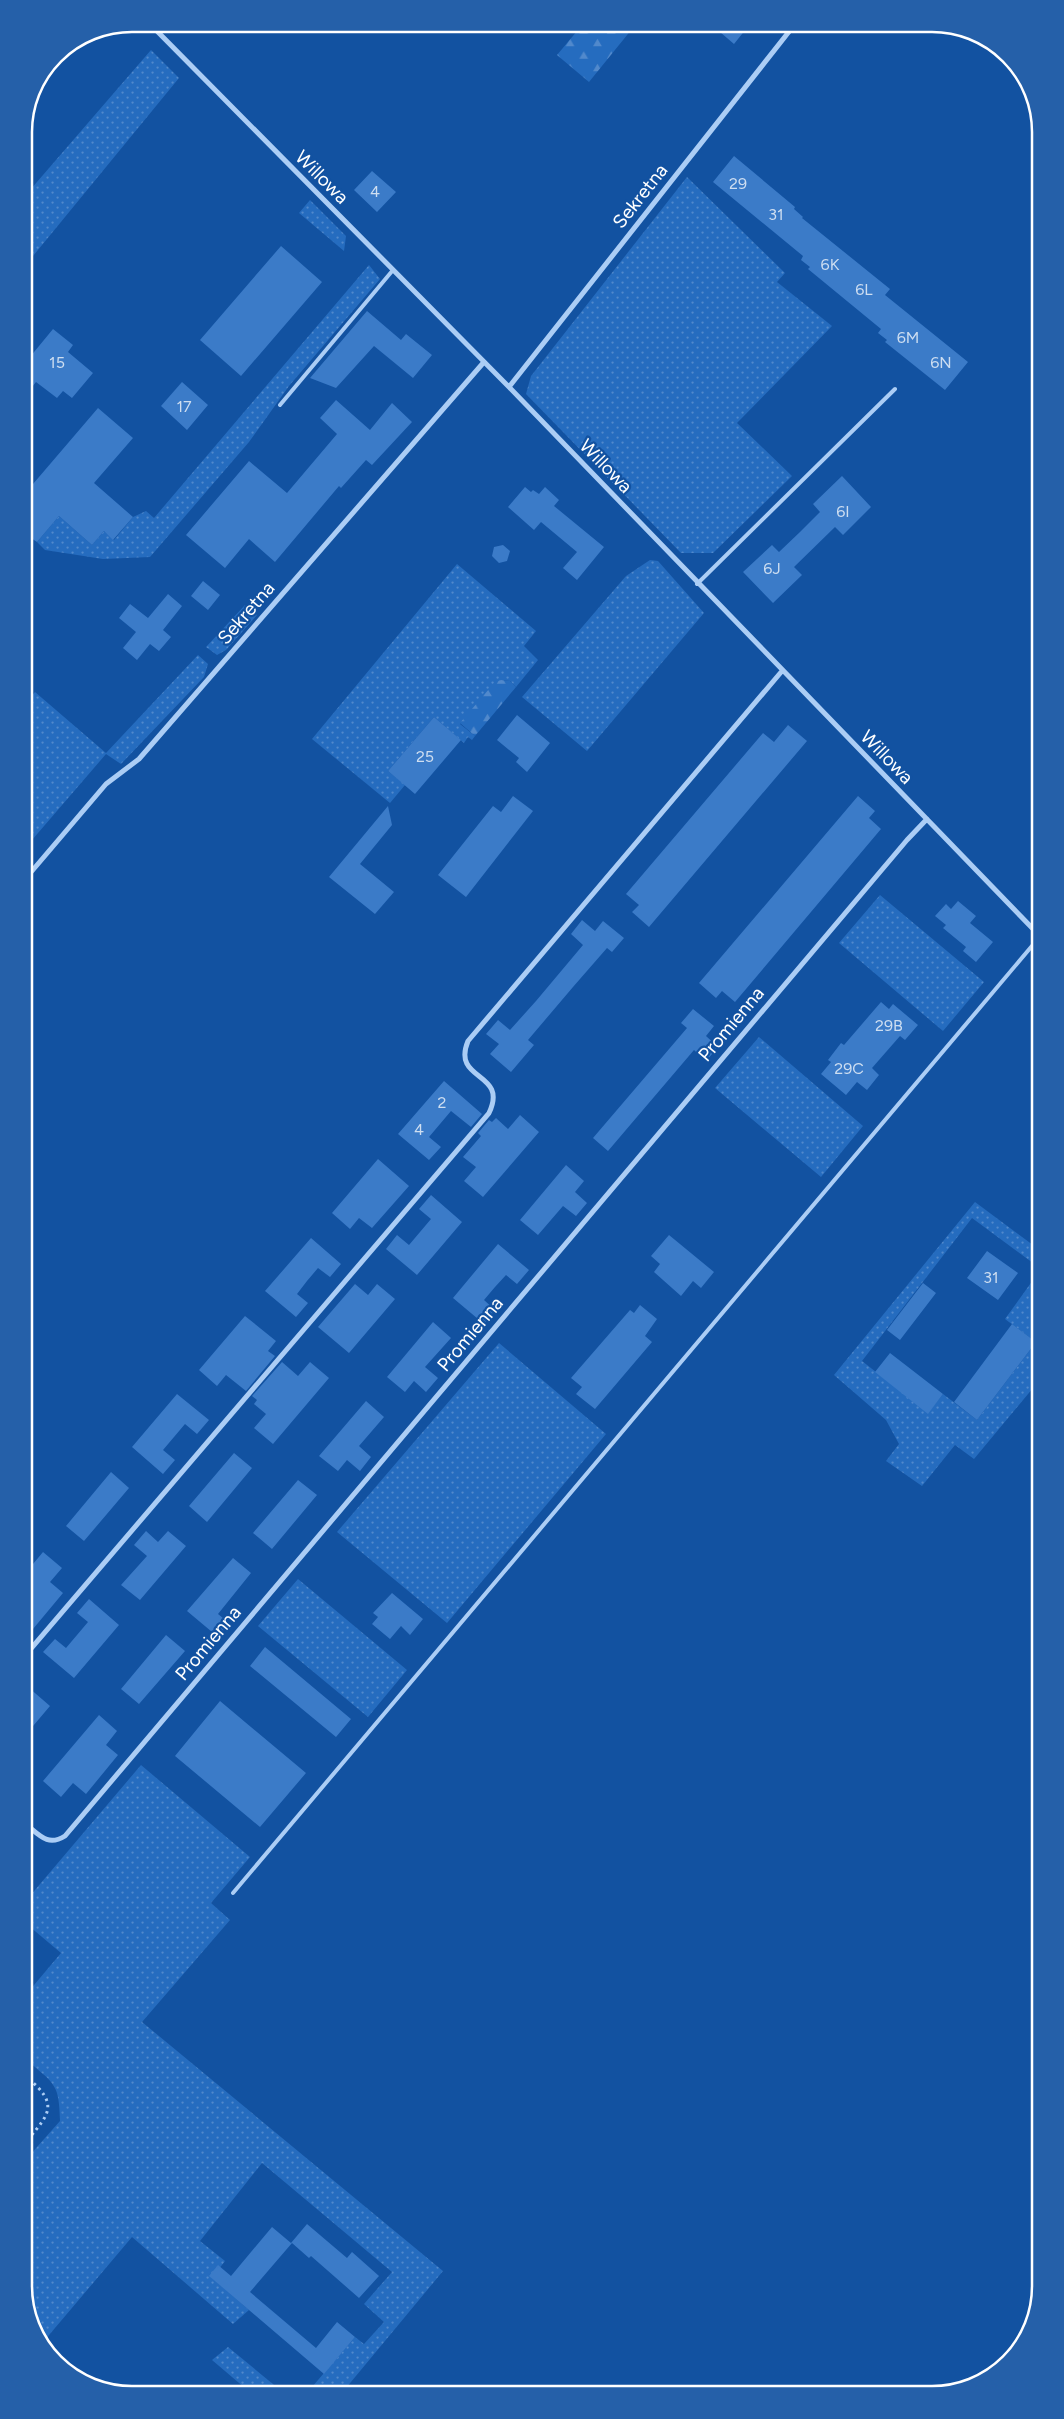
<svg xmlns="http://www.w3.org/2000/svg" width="1064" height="2419" font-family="Figtree,sans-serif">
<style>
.grass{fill:url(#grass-dots)}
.forest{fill:url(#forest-firs)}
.building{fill:#3b7bc8}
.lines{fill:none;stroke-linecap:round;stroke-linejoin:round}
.path{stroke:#abcdf5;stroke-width:3;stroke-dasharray:2.5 4;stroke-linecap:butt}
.lane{stroke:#abcdf5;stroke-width:4}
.street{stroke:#abcdf5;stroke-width:5}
.labels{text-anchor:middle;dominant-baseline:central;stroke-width:4.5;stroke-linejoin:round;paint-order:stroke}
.number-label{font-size:16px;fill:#cedef1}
.street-label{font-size:19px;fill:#fff;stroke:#1252a1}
.rim{fill:none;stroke:#fff;stroke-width:2.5}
</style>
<defs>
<pattern id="grass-dots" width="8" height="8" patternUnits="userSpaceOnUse" patternTransform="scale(1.25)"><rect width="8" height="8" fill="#256cbf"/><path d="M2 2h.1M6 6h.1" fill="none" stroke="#5189cc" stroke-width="1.8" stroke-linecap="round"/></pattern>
<pattern id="forest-firs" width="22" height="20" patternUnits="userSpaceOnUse" patternTransform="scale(1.25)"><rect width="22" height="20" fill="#256cbf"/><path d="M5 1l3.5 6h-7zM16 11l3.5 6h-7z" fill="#5189cc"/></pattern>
</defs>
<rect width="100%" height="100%" fill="#1252a1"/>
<!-- grass -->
<path class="grass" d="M151 50 179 78 24 267V197Z
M687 177 785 273 777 282 832 326 737 423 792 476 713 553H681L526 394 531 376Z
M310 200 346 236 344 251 299 213Z
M369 265 380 279 289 386 249 442 150 557 103 559 45 550 37 542 59 516 92 545 104 531 114 540 133 517 146 511 154 518Z
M650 560 658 561 704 613 587 751 522 697 626 576Z
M457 564 536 631 524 646 538 660 516 687 510 681 501 680 460 724 475 736 472 740 468 737 464 743 434 717 388 771 405 785 390 803 312 739Z
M245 605 257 615 226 650 217 655 206 647Z
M198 655 208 664 204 677 121 764 106 754 32 840 26 835 25 704 35 692 106 753Z
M880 895 984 982 943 1031 839 943Z
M759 1037 863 1126 821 1177 715 1088Z
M975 1202 1037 1248V1256L1033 1263 972 1218 862 1361 928 1413 943 1394 977 1420 1036 1342 1005 1319 1038 1273V1382L974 1459 955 1445 922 1486 886 1461 899 1444 886 1420 834 1375Z
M499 1343 606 1434 447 1623 337 1532Z
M298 1579 407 1670 368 1717 258 1626Z
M141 1765 250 1857 211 1903 230 1920 142 2022 443 2271 341 2394H306L355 2337 364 2344 384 2322 364 2304 392 2272 262 2163 200 2241 225 2261 212 2278 249 2310 233 2324 132 2237 44 2341 30 2322 29 2156 60 2121C59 2085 56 2085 29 2062V1991L61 1953 29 1926V1897Z
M228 2347 285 2394H252L212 2360Z"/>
<!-- forest -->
<path class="forest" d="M583 24H636L589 82 557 55Z
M501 680 510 681 516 687 475 736 460 723 495 682Z"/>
<!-- building -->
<path class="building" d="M727 24H750L734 44 720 32Z
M734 156 795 207 794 209 803 217 802 218 890 289 885 295 968 362 945 390 885 342 887 340 878 333 881 329 808 269 810 267 801 260 803 256 713 182Z
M372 171 396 192 377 212 354 190Z
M281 246 322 282 241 376 200 340Z
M367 311 401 340 406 334 432 355 413 378 374 346 336 388 310 378Z
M53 329 73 345 68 352 93 373 72 398 63 391 57 398 36 382 25 396V363Z
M182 382 208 405 187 430 161 406Z
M336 400 370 430 392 403 412 422 372 465 366 460 341 488 339 486 275 562 249 539 225 568 186 535 249 461 287 493 337 434 320 418Z
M98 408 133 438 94 483 133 517 113 540 104 531 92 545 59 516 37 542 25 534V477L33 484Z
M842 476 871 507 843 535 835 527 794 567 802 575 773 603 743 572 772 545 779 552 800 532 820 512 813 504Z
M525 487 531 492 533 490 539 494 545 487 559 500 554 506 604 547 577 580 563 568 577 552 541 522 534 530 508 507Z
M503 545 510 551 507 561 499 563 492 556 494 547Z
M203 581 220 595 208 610 191 596Z
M168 594 182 606 163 630 171 637 159 651 150 644 137 660 123 648 136 632 119 618 130 604 148 618Z
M517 715 550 743 527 772 516 762 519 758 497 740Z
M434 717 461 740 415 794 388 771Z
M788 725 807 741 649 927 632 912 639 905 626 894 763 733 774 742Z
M513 796 533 811 466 897 438 875 493 806 501 812Z
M858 796 875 811 869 818 881 829 735 1002 722 991 716 998 699 983Z
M388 806 392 825 360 864 394 892 375 914 329 877Z
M958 901 976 916 970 923 993 942 976 962 963 951 966 947 943 928 946 925 935 916 946 904 951 909Z
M582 920 595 931 603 921 624 938 612 952 607 948 573 987 528 1040 534 1045 511 1072 490 1054 499 1044 486 1034 498 1020 510 1030 536 1001 583 945 571 934Z
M881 1002 889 1009 893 1004 918 1025 905 1040 900 1036 872 1068 879 1075 867 1090 857 1082 846 1095 821 1074 831 1062 828 1060 841 1043 844 1045Z
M693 1009 714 1026 706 1036 718 1047 706 1061 694 1050 608 1151 593 1138 687 1028 681 1023Z
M444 1081 482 1114 471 1127 451 1111 429 1137 441 1147 429 1160 398 1134Z
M520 1115 539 1132 483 1197 464 1181 476 1167 463 1157 481 1136 478 1133 489 1120 492 1122 496 1118 508 1129Z
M378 1159 409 1186 372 1228 359 1218 350 1229 332 1213Z
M566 1165 584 1181 575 1192 587 1203 576 1216 563 1206 538 1235 520 1220Z
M431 1195 462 1222 417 1275 386 1249 397 1235 409 1245 431 1219 419 1209Z
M669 1235 714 1272 701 1288 693 1281 681 1296 654 1272 660 1264 651 1256Z
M311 1238 341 1264 330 1277 318 1268 307 1281 297 1294 308 1303 296 1317 265 1291Z
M498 1244 529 1270 517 1284 506 1275 495 1287 484 1300 495 1310 484 1324 453 1298Z
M987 1251 1018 1273 998 1300 967 1278Z
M923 1283 936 1293 900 1340 887 1330Z
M355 1284 368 1295 377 1284 395 1299 349 1353 318 1327Z
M640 1305 657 1319 645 1336 652 1342 595 1409 576 1394 582 1387 571 1378 630 1310 634 1313Z
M245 1316 276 1341 268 1351 275 1356 246 1391 226 1375 217 1386 199 1370Z
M433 1322 451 1338 425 1367 438 1378 426 1392 414 1381 405 1392 387 1377Z
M1012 1324 1036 1342 977 1420 954 1402Z
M890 1353 943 1394 928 1414 875 1372Z
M282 1362 298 1376 310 1362 329 1378 273 1444 254 1428 266 1414 254 1404 257 1400 252 1396Z
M177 1394 209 1420 197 1434 185 1424 163 1450 175 1460 163 1474 132 1447Z
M366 1401 384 1417 359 1446 371 1457 360 1471 347 1460 338 1471 319 1456Z
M234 1453 252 1468 207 1522 189 1506Z
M111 1472 129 1488 84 1541 66 1526Z
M298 1480 317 1495 272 1549 253 1533Z
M146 1531 158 1542 168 1531 186 1546 140 1600 121 1585 147 1556 134 1545Z
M43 1552 62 1568 50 1582 63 1593 28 1635V1570Z
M233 1558 251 1573 218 1614 229 1623 218 1637 187 1611Z
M392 1593 423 1619 410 1635 401 1626 390 1639 372 1624 378 1617 373 1613Z
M89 1599 119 1625 74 1678 43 1652 55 1639 66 1648 88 1622 77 1613Z
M166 1635 185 1651 139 1704 121 1689Z
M265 1647 351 1719 336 1737 250 1666Z
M28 1687 50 1706 28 1732Z
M220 1701 306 1773 260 1827 175 1756Z
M99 1715 117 1731 106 1745 118 1755 86 1794 73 1783 61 1797 43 1781Z
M307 2224 347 2258 352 2252 379 2276 359 2298 311 2256 309 2258 292 2243 250 2292 316 2348 337 2322 355 2337 324 2374 209 2276 218 2265 231 2276 272 2227 291 2243Z"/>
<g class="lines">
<!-- path -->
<path class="path" d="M29 2079C57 2103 51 2113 29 2138"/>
<!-- lane -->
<path class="lane" d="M280 405 393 270
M697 584 895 389
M233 1893 1037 940"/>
<!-- street -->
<path class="street" d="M150 24 509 387 1037 933
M509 387 795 24
M26 878 106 784 139 759 484 362
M28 1652 489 1113C509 1071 451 1082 468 1041L782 671
M28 1826C41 1837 49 1846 65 1836L907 840 927 819"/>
</g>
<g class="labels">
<!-- number labels -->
<g class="number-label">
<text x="738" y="183">29</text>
<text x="375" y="191">4</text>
<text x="776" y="214">31</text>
<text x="830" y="264">6K</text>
<text x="864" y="289">6L</text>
<text x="908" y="337">6M</text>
<text x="57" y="362">15</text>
<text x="941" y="362">6N</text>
<text x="184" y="406">17</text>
<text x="843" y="511">6I</text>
<text x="772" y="568">6J</text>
<text x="425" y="756">25</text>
<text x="889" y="1025">29B</text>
<text x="849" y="1068">29C</text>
<text x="442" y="1102">2</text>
<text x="419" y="1129">4</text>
<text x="991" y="1277">31</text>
</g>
<!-- street labels -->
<g class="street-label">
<text transform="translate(322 177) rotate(45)">Willowa</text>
<text transform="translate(640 196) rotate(-52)">Sekretna</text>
<text transform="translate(606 466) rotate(46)">Willowa</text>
<text transform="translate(246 613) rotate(-49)">Sekretna</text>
<text transform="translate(887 757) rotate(46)">Willowa</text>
<text transform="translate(731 1024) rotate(-50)">Promienna</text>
<text transform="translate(470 1334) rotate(-50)">Promienna</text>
<text transform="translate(208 1643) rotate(-50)">Promienna</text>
</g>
</g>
<!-- crop -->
<path d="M0 0H1064V2419H0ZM132 32H932A100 100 0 0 1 1032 132V2286A100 100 0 0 1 932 2386H132A100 100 0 0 1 32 2286V132A100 100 0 0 1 132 32Z" fill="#2560a9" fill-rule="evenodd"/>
<path class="rim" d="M132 32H932A100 100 0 0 1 1032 132V2286A100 100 0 0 1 932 2386H132A100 100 0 0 1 32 2286V132A100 100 0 0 1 132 32Z"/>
</svg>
